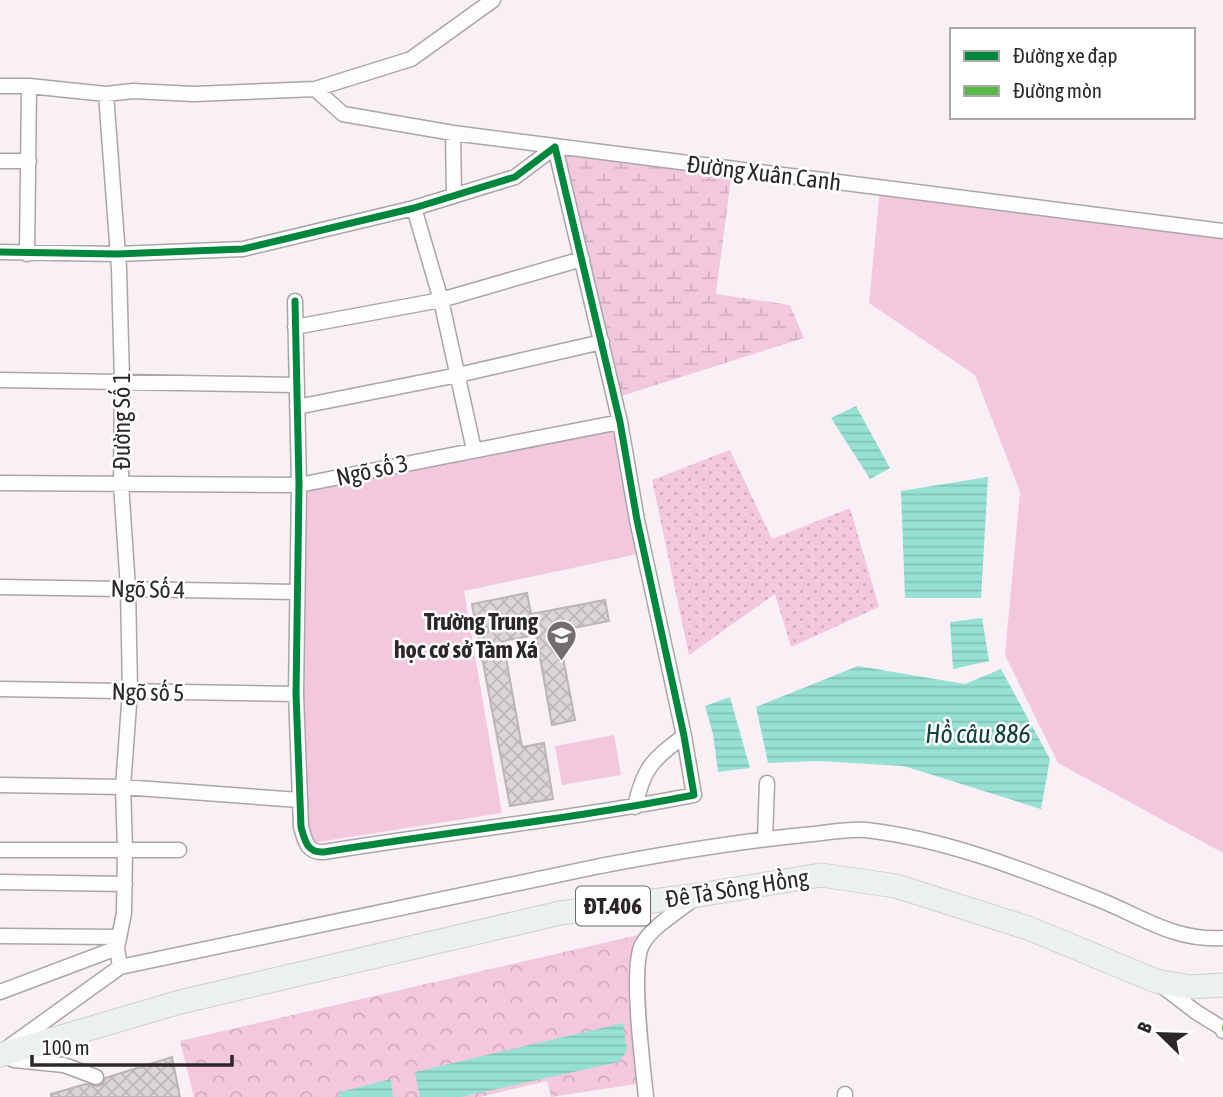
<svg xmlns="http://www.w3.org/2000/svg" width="1223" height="1097" font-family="'Asap Condensed',sans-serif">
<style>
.grass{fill:url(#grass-dots)}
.forest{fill:url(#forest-crowns)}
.wetland{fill:url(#wetland-marsh)}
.garden{fill:#f3c8dd}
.water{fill:url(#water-rules)}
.building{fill:url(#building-cross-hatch);stroke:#bab5b8;stroke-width:2}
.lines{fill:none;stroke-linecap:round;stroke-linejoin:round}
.street-casing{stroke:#aaa5a8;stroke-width:17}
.primary-casing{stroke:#d2ced0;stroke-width:25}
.street{stroke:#fefdfd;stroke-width:14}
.primary{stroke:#eaf1f0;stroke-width:23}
.quiet{stroke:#58b947;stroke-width:5;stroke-dasharray:10 5;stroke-linecap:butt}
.cycleway-casing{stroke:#fff;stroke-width:11}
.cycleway{stroke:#00873e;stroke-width:7}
.labels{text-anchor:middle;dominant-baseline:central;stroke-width:5;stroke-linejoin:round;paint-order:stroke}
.shield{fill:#fff;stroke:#6b6869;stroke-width:2}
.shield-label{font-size:23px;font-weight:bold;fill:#2c2729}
.street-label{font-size:24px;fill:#2c2729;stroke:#fff}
.poi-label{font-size:24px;font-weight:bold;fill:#2c2729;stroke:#fff;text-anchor:end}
.water-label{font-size:26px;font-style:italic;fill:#104239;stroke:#fff}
</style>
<defs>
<pattern id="grass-dots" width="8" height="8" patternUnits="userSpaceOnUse" patternTransform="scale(1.75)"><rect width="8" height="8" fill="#f3c8dd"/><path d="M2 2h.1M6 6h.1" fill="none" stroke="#d0acbe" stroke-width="1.8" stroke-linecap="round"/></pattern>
<pattern id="forest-crowns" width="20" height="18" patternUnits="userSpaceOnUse" patternTransform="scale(1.75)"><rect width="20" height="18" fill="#f3c8dd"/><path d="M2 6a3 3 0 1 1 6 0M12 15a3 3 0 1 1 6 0" fill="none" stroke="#d0acbe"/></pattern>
<pattern id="wetland-marsh" width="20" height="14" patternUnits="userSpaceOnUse" patternTransform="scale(1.75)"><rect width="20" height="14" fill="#f3c8dd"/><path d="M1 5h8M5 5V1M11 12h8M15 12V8" fill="none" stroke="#d0acbe"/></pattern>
<pattern id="water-rules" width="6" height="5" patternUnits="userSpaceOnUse" patternTransform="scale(1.75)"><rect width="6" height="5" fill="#97e1d4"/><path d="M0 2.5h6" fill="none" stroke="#82c1b6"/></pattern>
<pattern id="building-cross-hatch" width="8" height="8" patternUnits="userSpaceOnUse" patternTransform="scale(1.75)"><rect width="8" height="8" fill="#dbd5d8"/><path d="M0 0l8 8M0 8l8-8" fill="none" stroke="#bcb7b9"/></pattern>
</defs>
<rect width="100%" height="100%" fill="#f8f0f4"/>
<!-- grass -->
<path class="grass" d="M730 450 772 539 850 508 879 607 791 647 775 594 689 655 652 480Z"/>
<!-- forest -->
<path class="forest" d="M638 935 636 1084 551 1097 547 1081 480 1097H194L180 1041Z"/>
<!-- wetland -->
<path class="wetland" d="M555 147 732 170 716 294 790 305 804 338 615 398Z"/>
<!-- garden -->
<path class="garden" d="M880 188 1223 231V853L1058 763 1005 655 1020 492 975 375 869 303Z
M620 422 638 554 464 591 502 813 306 844 299 485Z
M614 735 621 775 562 785 555 746Z"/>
<!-- water -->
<path class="water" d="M856 406 890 468 870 479 831 418Z
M988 477 981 598H905L901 491Z
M982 618 989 661 953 669 950 622Z
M858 666 965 684 1001 669 1050 759 1041 809 904 766 818 761 768 763 756 707Z
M730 697 750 768 718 772 713 734 705 706Z
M623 1023 627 1051 618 1062 461 1097H420L415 1072Z
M391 1079 393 1097H338L340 1092Z"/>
<!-- building -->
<path class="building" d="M527 593 531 614 605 600 609 621 558 631 575 720 552 725 536 635 503 641 522 747 544 743 553 799 510 806 472 604Z
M172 1057 180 1097H51V1094L86 1084 98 1086 103 1084 105 1078Z"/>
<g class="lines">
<defs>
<path id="street" d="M0 86H29L106 94 133 91 194 94 315 89 411 59 493 0
M315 89 343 114 453 133 1223 231
M453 133 454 196
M0 161H29
M414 208 441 300 474 450
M0 252 117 254 243 249 414 208 515 177 555 147 620 422 637 520 684 736 694 795C572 819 447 832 324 852 307 853 305 841 301 827L296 694 299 485 295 301
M27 254 29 86
M295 327 441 300 582 259
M0 380 295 385
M297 407 458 375 602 342
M0 483 299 485 620 422
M0 587 296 592
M0 689 296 694
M0 785 123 787 299 800
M635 807C643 768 653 759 684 736
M765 839 767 783
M0 850H179
M0 882 125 884
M0 936 119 937
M120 967C280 932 440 899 600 866 668 853 735 842 803 835 823 834 846 828 866 830 945 839 1021 869 1095 898 1140 915 1172 941 1223 938
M1162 986 1196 1012 1222 1028 1223 1031
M0 992 117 948
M10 1046 120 967 117 948 124 913 125 849 123 787 130 691 128 588 121 484 122 381 119 269 106 94
M3 1055 14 1060 64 1065 96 1077
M845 1094V1097
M646 1097C643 1067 630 968 642 945 650 928 680 910 695 898"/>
<path id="primary" d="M0 1055 180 1002 560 913 699 895 821 875 896 886 1028 928 1156 981 1190 987 1223 985"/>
</defs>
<!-- street casing -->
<use href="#street" class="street-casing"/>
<!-- primary casing -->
<use href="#primary" class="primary-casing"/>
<!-- street -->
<use href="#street" class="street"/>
<!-- primary -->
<use href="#primary" class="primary"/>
<!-- quiet -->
<path class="quiet" d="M1222 1028H1223"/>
<defs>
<path id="cycleway" d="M0 252 117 254 243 249 414 208 515 177 555 147 620 422 637 520 684 736 694 795C572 819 447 832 324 852 307 853 305 841 301 827L296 694 299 485 295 301"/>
</defs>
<!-- cycleway casing -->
<use href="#cycleway" class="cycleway-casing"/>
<!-- cycleway -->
<use href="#cycleway" class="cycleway"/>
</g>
<!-- icons -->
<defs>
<symbol id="school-pin" viewBox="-11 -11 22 30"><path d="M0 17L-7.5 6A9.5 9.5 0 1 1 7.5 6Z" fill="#736d70" stroke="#fff"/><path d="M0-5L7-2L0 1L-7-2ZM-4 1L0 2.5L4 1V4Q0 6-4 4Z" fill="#fff"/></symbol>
</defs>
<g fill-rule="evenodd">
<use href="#school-pin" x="544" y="618" width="35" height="47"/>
</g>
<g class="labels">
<!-- shield labels -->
<rect class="shield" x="576" y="886.5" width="74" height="39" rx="5"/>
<g class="shield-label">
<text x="613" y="906">ĐT.406</text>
</g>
<!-- street labels -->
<g class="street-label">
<text transform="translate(764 173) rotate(7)">Đường Xuân Canh</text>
<text transform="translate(121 421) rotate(-90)">Đường Số 1</text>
<text transform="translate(372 470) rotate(-12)">Ngõ số 3</text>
<text transform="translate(148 589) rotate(1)">Ngõ Số 4</text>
<text transform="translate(148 692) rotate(1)">Ngõ số 5</text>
<text transform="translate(737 888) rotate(-9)">Đê Tả Sông Hồng</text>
</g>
<!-- poi labels -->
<g class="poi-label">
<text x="538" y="621">Trường Trung<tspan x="538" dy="28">học cơ sở Tàm Xá</tspan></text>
</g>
<!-- water labels -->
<g class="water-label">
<text x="978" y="734">Hồ câu 886</text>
</g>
</g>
<!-- legend -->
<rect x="950" y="28" width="245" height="91" fill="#ffffff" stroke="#aba9a9" stroke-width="2"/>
<rect x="964" y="51" width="35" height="10" fill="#00873e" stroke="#aba9a9" stroke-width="2"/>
<text x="1013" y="63" font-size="21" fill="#2c2729">Đường xe đạp</text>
<rect x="964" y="86" width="35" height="10" fill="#58b947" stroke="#aba9a9" stroke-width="2"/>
<text x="1013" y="98" font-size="21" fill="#2c2729">Đường mòn</text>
<!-- north arrow -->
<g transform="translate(1160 1034) rotate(293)" stroke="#ffffff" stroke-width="5" paint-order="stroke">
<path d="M0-5L12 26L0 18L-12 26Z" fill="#2c2729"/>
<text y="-10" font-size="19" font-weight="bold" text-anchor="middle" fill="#2c2729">B</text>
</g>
<!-- scale -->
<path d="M32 1055v10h200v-10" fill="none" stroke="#2c2729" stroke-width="3.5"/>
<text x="42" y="1055" font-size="21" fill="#2c2729" stroke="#ffffff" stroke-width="5" paint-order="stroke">100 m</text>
</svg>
